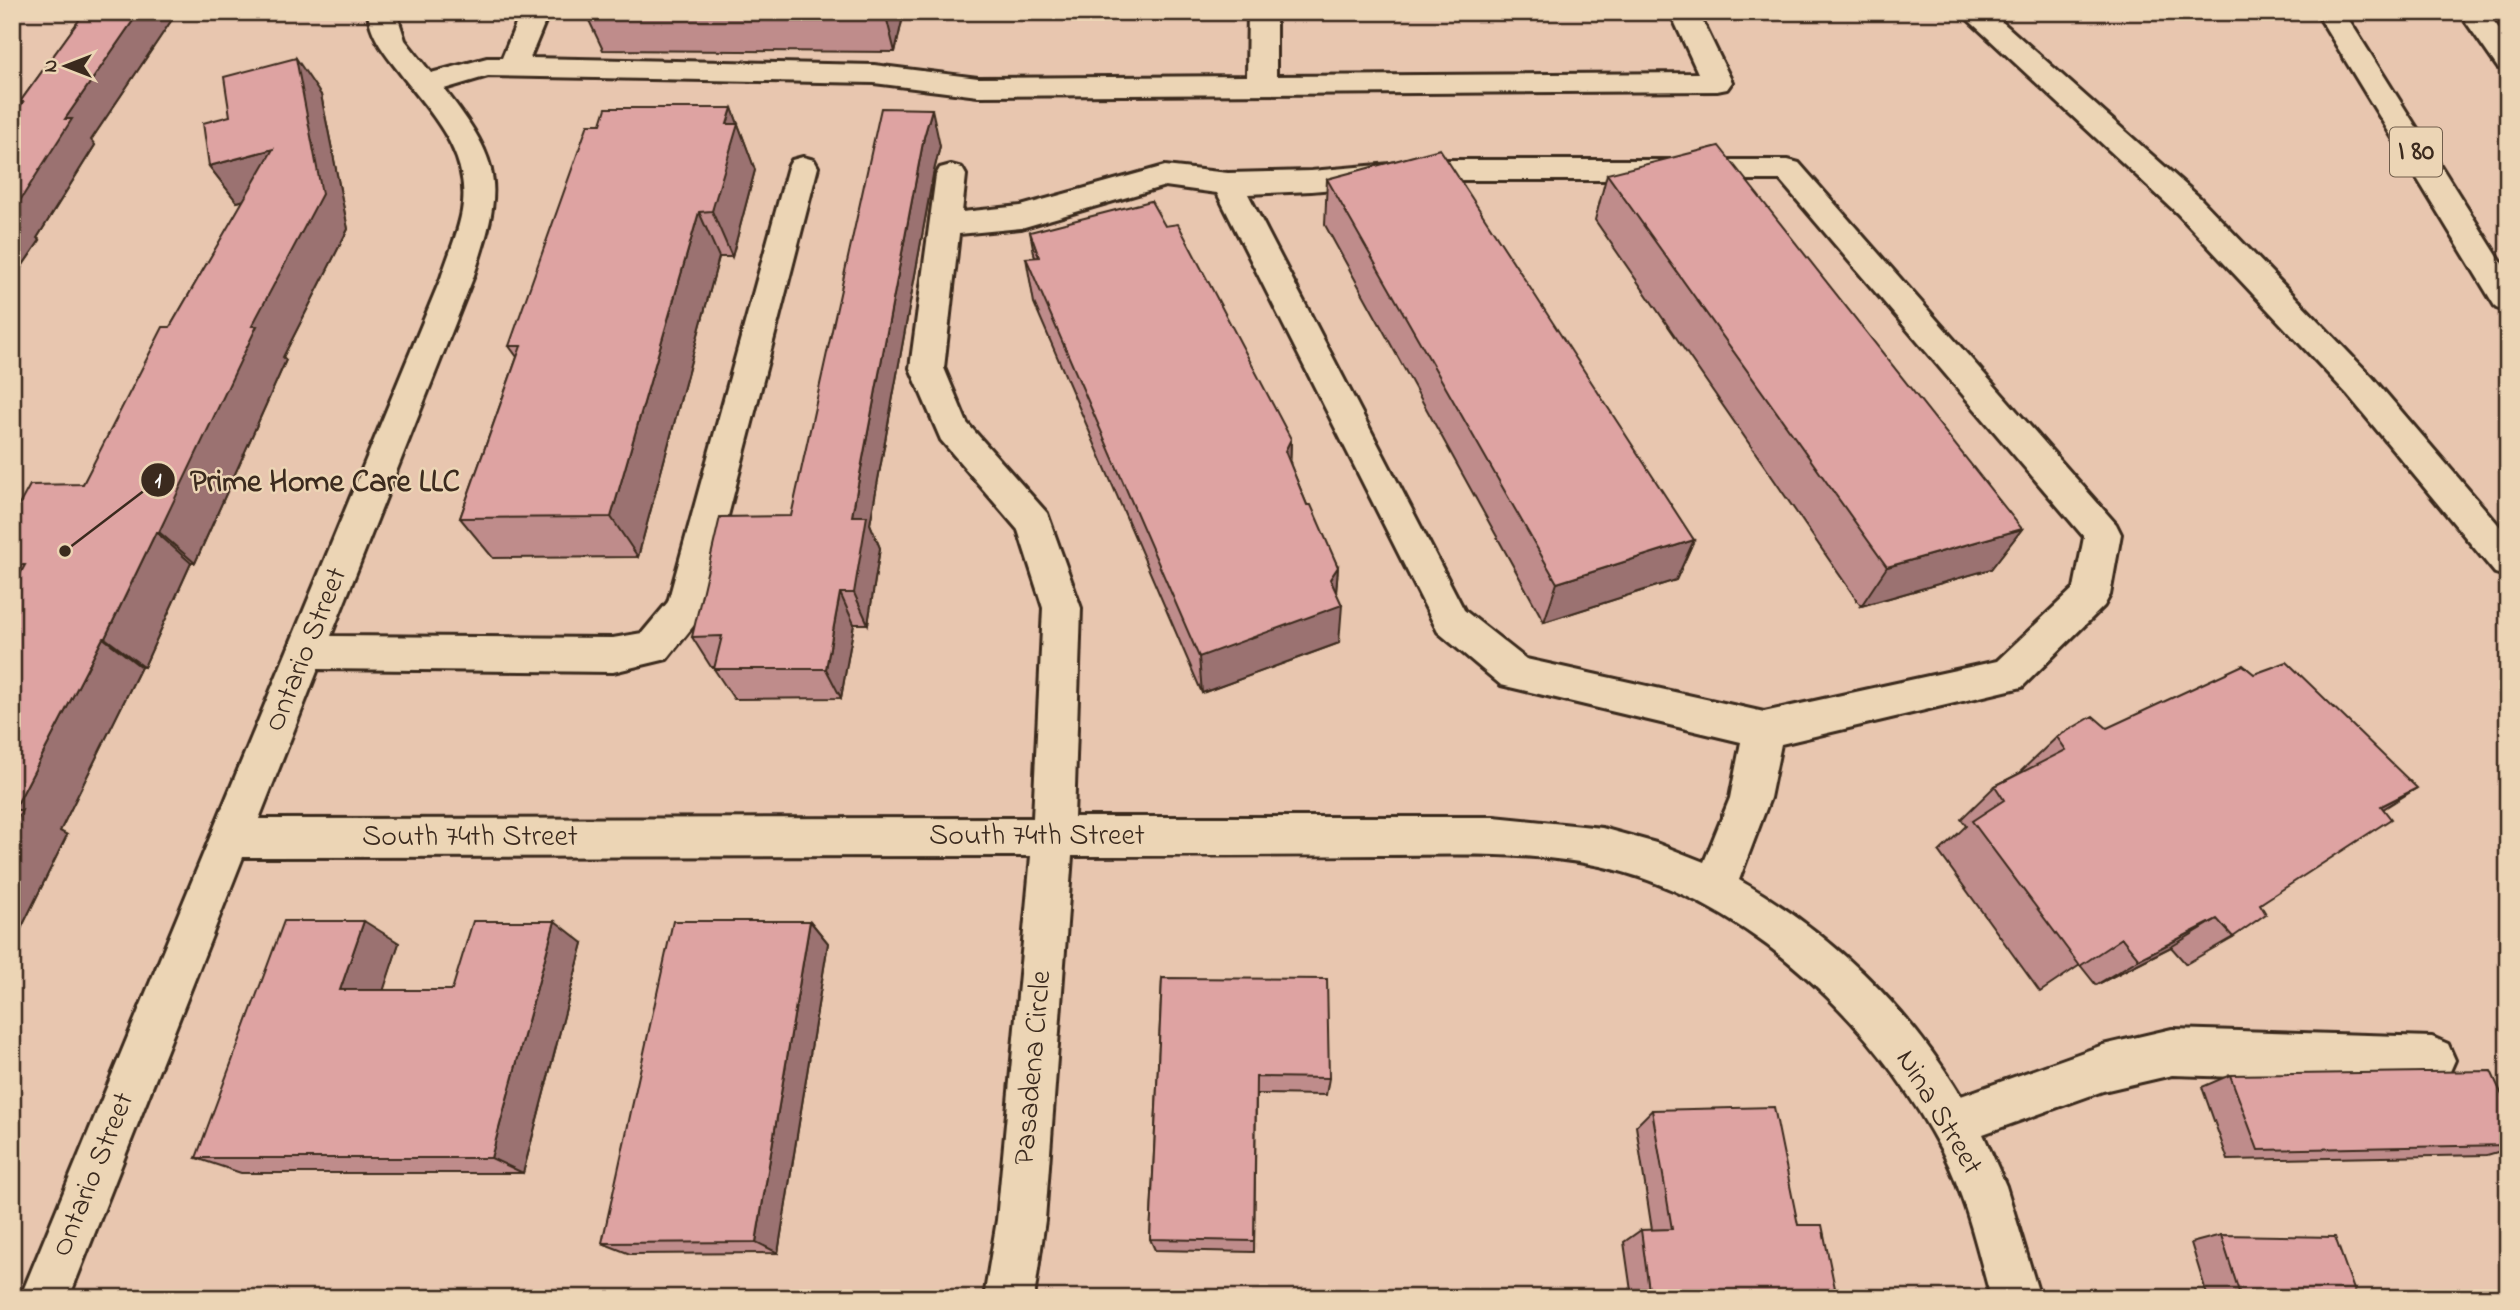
<svg xmlns="http://www.w3.org/2000/svg" width="2520" height="1310" font-family="'Indie Flower',sans-serif">
<style>
.lines{fill:none;stroke-linecap:round;stroke-linejoin:round}
.minor-casing{stroke:#3b2a1e;stroke-width:6}
.highway-casing{stroke:#3b2a1e;stroke-width:6}
.minor{fill:#ecd5b5;fill-rule:evenodd}
.highway{fill:#ecd5b5;fill-rule:evenodd}
.wall{fill:#bf8c8b;stroke:#3b2a1e;stroke-width:2}
.shaded-wall{fill:#9b7271;stroke:#3b2a1e;stroke-width:2}
.building{fill:#dea3a2;stroke:#3b2a1e;stroke-width:2}
.labels{text-anchor:middle;dominant-baseline:central;stroke-width:5;stroke-linejoin:round;paint-order:stroke}
.shield{fill:#ecd5b5;stroke:#705d4b;stroke-width:2}
.shield-label{font-size:28px;font-weight:bold;fill:#3b2a1e}
.street-label{font-size:30px;fill:#3b2a1e;stroke:#ecd5b5}
.leader{fill:none;stroke:#3b2a1e;stroke-width:2.5}
.callout-dot{fill:#3b2a1e;stroke:#ecd5b5;stroke-width:2.5}
.mark-label{font-size:21px;text-anchor:middle;font-weight:bold;fill:#fff}
.callout-label{font-size:32px;text-anchor:middle;font-weight:bold;fill:#3b2a1e;stroke:#ecd5b5;stroke-width:5;stroke-linejoin:round;paint-order:stroke}
</style>
<rect width="100%" height="100%" fill="#e8c6af"/>
<filter id="ink" filterUnits="userSpaceOnUse"><feTurbulence type="fractalNoise" baseFrequency=".0143" numOctaves="2"/><feDisplacementMap in="SourceGraphic" scale="14" xChannelSelector="R" yChannelSelector="G"/><feConvolveMatrix kernelMatrix="1 2 1 2 8 2 1 2 1" color-interpolation-filters="sRGB"/></filter>
<g filter="url(#ink)">
<g class="lines">
<defs>
<path id="minor" d="M368 12H396L405 40 431 73 487 58H502L521 12H549L530 58 874 65 978 78 1247 76 1248 12H1276V76L1698 73 1670 12H1698L1732 82 1727 89 1717 91 978 96 874 83 488 76 444 89C505 166 503 188 473 278L331 636 613 638 642 633 668 602 788 167 792 160 803 157 814 160 818 167 704 609 698 620 667 659 613 672 318 669 259 819 1033 818 1043 608 1018 530 941 440 910 368 936 175 940 168 951 165 962 168 966 175 962 212 1021 206 1165 166 1228 173 1311 171 1436 160H1788L1799 163 2116 524 2121 534 2110 595 2104 606 2022 687 1781 744 1770 798 1739 880C1830 932 1907 1006 1961 1096L2103 1045 2172 1029 2432 1037 2448 1044 2455 1060 2448 1076 2432 1083 2172 1075 2103 1091 1983 1134 2006 1186 2040 1298H1991C1977 1248 1966 1197 1942 1151 1873 1021 1748 899 1600 866 1529 851 1454 855 1382 855 1279 856 1176 856 1072 856L1045 1220 1034 1298H984L997 1220 1031 856 243 857 69 1298H20L441 278C448 256 458 234 462 211 472 152 429 112 397 69 384 52 370 35 368 12ZM1436 180H1780L2084 537 2074 588 1997 661 1764 712 1526 659 1464 610 1248 194 1311 191ZM1165 186 1217 193 1438 632 1501 685 1741 742 1730 798 1704 862 1656 843 1602 828 1494 817H1074L1081 608 1047 513 967 423 944 368 959 234 1021 228Z"/>
<path id="highway" d="M1960 12H1991L2199 197 2372 377 2508 536V577L2495 573 2348 395 2177 213Z
M2316 12H2344L2508 273V312L2496 308Z
M2459 12H2487L2508 41V71L2498 68Z"/>
</defs>
<!-- minor casing -->
<use href="#minor" class="minor-casing"/>
<!-- highway casing -->
<use href="#highway" class="highway-casing"/>
<!-- minor -->
<use href="#minor" class="minor"/>
<!-- highway -->
<use href="#highway" class="highway"/>
</g>
<!-- wall -->
<path class="wall" d="M85 12H189L184 18H173L91 140 95 145 37 238 40 240 12 281V119L22 104 20 102Z
M585 12H904L895 52 603 50Z
M321 95 348 229 283 357 286 360 195 563H191L144 667H141L60 831 67 835 12 947V589L14 586 12 584V518L83 484 170 327 244 200 237 202 209 166Z
M732 108 755 170 732 257H719L638 557 493 558 460 518 517 357 509 346Z
M940 146 933 175 870 524 880 548 868 624H854L841 698 734 699 714 669 715 667H711L692 637 791 516Z
M1607 174 2022 529 1991 569 1861 606 1595 220Z
M1327 179 1694 540 1676 580 1544 622 1325 225Z
M1030 232 1291 439 1290 464 1307 505 1338 567 1336 592 1339 643 1202 693 1034 303 1026 258H1035Z
M2107 728 2383 809 2260 904 2233 937 2186 964 2171 947 2096 985 2080 965 2040 992 1939 852 1966 826 1961 819 1995 786 2022 772 2021 771 2057 737Z
M810 921 828 943 778 1253 630 1254 602 1243Z
M399 943 383 990H452L583 943 523 1173H241L196 1158Z
M1162 978 1329 1078 1326 1095 1256 1094 1254 1252 1155 1250 1150 1239Z
M2230 1075 2508 1108V1149L2487 1155 2228 1160 2202 1087Z
M1652 1110 1798 1225 1837 1298H1632L1624 1242 1641 1230H1652L1636 1126Z
M2221 1235 2357 1298H2208L2191 1243Z"/>
<!-- shaded-wall -->
<path class="shaded-wall" d="M139 12H169L173 18 91 140 95 145 37 238 40 240 12 281V213L65 119Z
M180 12H189L184 18Z
M885 12H904L895 52Z
M296 58 321 95 348 229 283 357 286 360 195 563 159 532 252 326Z
M732 108 755 170 732 257 712 211 727 124Z
M932 109 940 146 933 175 870 524 880 548 868 624 854 593 852 516 924 137Z
M273 149 300 185 237 202 209 166Z
M699 212 719 257 638 557 611 517Z
M1291 439 1290 481 1285 451Z
M2022 529 1991 569 1861 606 1887 567Z
M156 532 191 563 144 667 105 638Z
M1694 540 1676 580 1544 622 1557 583Z
M1338 567 1335 606 1342 605 1339 643 1202 693 1199 657 1330 579Z
M840 593 854 624 841 698 826 669Z
M103 638 141 667 60 831 67 835 12 947V830L14 810Z
M2417 788 2364 821 2381 806Z
M2217 919 2171 947 2096 985 2139 959Z
M364 921 399 943 377 1010 340 990Z
M555 921 583 943 523 1173 491 1158Z
M810 921 828 943 778 1253 756 1242Z
M12 953 16 954 12 963Z"/>
<!-- building -->
<path class="building" d="M85 12H139L65 119H72L12 213V119L23 102H20Z
M296 58 322 194 252 326H257L159 532H156L105 638H103L14 810H22L12 830V589L25 565H12V518L30 485 83 484 163 327H170L273 149 209 166 203 123 230 116 224 77Z
M606 108H732L727 124H738L712 211 699 212 611 517 460 518 521 346H509L588 124H601Z
M881 108 932 109 924 137 852 516H867L854 593H840L826 669H714L722 636 692 637 720 517 791 516Z
M1719 146 2022 529 1887 567 1607 174Z
M1440 149 1694 540 1557 583 1327 179Z
M1151 201 1165 226 1178 224 1291 439 1285 451 1307 505H1311L1338 567 1330 579 1342 605 1199 657 1026 258 1039 257 1030 232Z
M2287 662 2417 788 2381 806 2391 819 2260 904 2266 914 2233 937 2217 919 2139 959 2122 938 2080 966 1972 821 2004 800 1995 786 2066 750 2057 737 2093 716 2107 728 2243 665 2254 674Z
M284 921H364L340 990H452L473 921H555L491 1158H196Z
M673 921H810L756 1242 602 1243Z
M1162 978 1327 979 1329 1078 1256 1077 1254 1241 1150 1239Z
M2491 1071 2508 1108V1145L2258 1150 2230 1075Z
M1774 1107 1798 1225H1822L1837 1298H1650L1641 1230 1672 1229 1652 1110Z
M2221 1235 2335 1237 2357 1298H2241Z"/>
</g>
<g class="labels">
<!-- shield labels -->
<rect class="shield" x="2390" y="127.5" width="52" height="49" rx="5"/>
<g class="shield-label">
<text x="2416" y="152">I 80</text>
</g>
<!-- street labels -->
<g class="street-label">
<text transform="translate(307 650) rotate(-68)">Ontario Street</text>
<text x="1037" y="837">South 74th Street</text>
<text x="470" y="838">South 74th Street</text>
<text transform="translate(1034 1068) rotate(-85)">Pasadena Circle</text>
<text transform="translate(1938 1113) rotate(59)">Nina Street</text>
<text transform="translate(94 1175) rotate(-68)">Ontario Street</text>
</g>
</g>
<!-- callouts -->
<path class="leader" d="M65 551L158 480"/>
<g class="callout-dot">
<circle cx="65" cy="551" r="7"/>
<circle cx="158" cy="480" r="18"/>
</g>
<g class="mark-label">
<text x="158" y="487">1</text>
</g>
<g class="callout-label">
<text x="325" y="491">Prime Home Care LLC</text>
</g>
<!-- margin -->
<rect width="2520" height="1310" fill="none" stroke="#ecd5b5" stroke-width="42"/>
<rect x="21" y="21" width="2478" height="1268" fill="none" stroke="#3b2a1e" stroke-width="2.5" filter="url(#ink)"/>
<!-- north arrow -->
<g transform="translate(66 66) rotate(270)" stroke="#ecd5b5" stroke-width="5" paint-order="stroke">
<path d="M0-5L12 26L0 18L-12 26Z" fill="#3b2a1e"/>
<text y="-10" font-size="19" font-weight="bold" text-anchor="middle" fill="#3b2a1e">N</text>
</g>
</svg>
